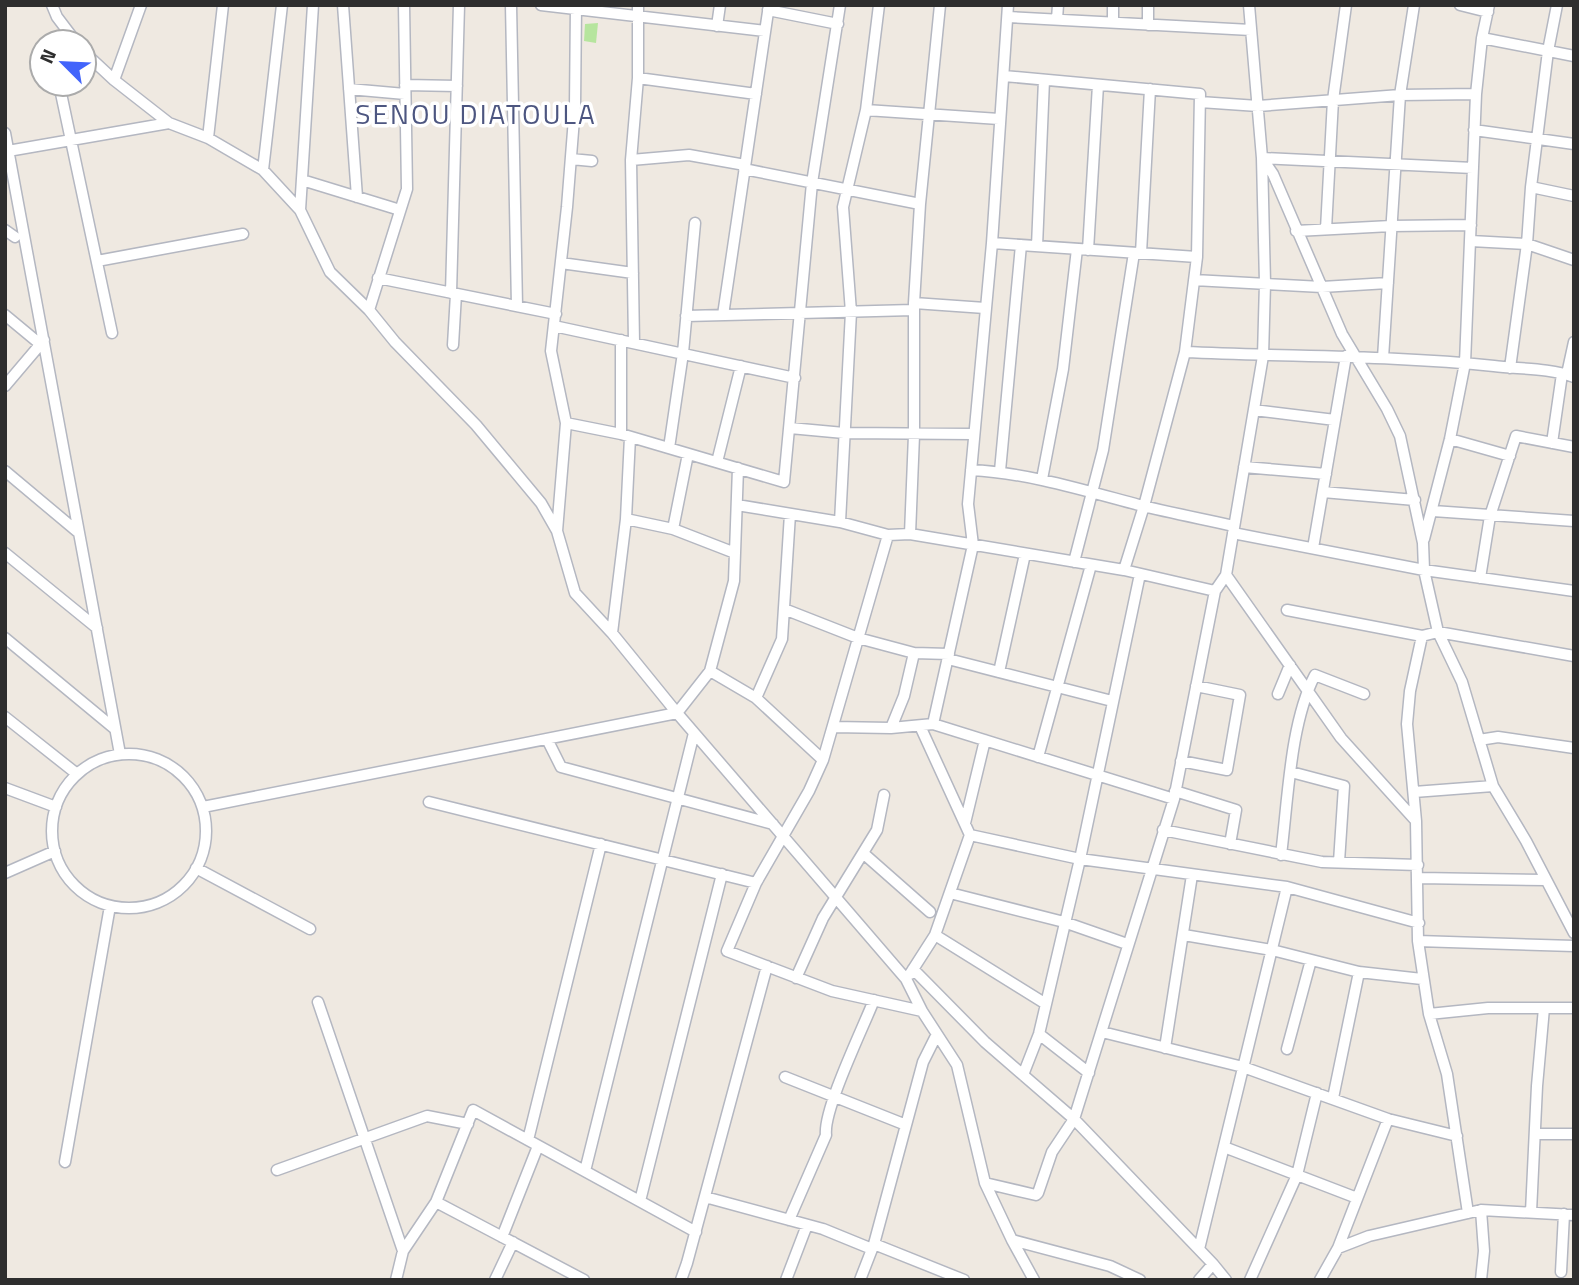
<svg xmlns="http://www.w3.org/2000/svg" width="1579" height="1285" font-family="'Titillium Web',sans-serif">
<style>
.green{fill:#b6e59e}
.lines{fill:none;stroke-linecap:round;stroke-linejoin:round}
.minor-casing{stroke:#b4b7c1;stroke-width:13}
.minor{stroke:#fff;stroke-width:10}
.labels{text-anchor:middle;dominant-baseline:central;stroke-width:7;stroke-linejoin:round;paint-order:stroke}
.quarter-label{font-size:28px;letter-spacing:2px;fill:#4d5680;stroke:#fff}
</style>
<rect width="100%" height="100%" fill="#efe9e1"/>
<!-- green -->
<path class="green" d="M598 23 596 43 584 41 585 24Z"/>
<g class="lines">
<defs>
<path id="minor" d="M52 5 57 17 76 42
M343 5 357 197
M511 5 517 306
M541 5 765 31
M1249 5 1262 158 1273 174 1342 334 1387 409 1400 436 1423 543 1424 570 1438 632 1462 682 1493 786 1526 841 1574 933
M1460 5 1488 12
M768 10 838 24
M1008 17 1251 30
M1057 19 1058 5
M1113 22V5
M1148 25V5
M717 26 720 5
M1482 38 1574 56
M84 52 114 80 169 123 208 138 263 170 300 210 330 272 369 310 395 342 476 425 541 503 557 531 575 593 612 633 677 713 906 979 922 1011 957 1065 985 1183 1012 1240 1034 1280
M1004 76 1200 94 1197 257 1185 352
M638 78 756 94
M114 80 141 5
M59 84 112 333
M405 85 457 86
M349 89 405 94
M1200 102 1258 106 1400 95 1476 94
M866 110 999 119
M1474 130 1574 144
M5 133 120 754
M208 138 223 5
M8 151 169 123
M571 159 592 161
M631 160 689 155 745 165
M744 169 920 204
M263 170 282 5
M302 180 400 210
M1531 187 1574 196
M300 210 313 5
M1326 229 1333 100 1346 5
M5 230 15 237
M1296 231 1391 226 1471 225
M1471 241 1527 244 1574 260
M992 243 1197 257
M1037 246 1044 80
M1088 250 1098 85
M1141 253 1150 89
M97 261 243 234
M561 263 633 273
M378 278 556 314
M1194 280 1322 287 1388 283
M451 293 459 5
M914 303 985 308
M369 310 407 189 404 5
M5 315 40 344
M723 315 769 5
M686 316 913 310
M554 326 795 378
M621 340V434
M634 342 631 160 638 78V5
M453 345 456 294
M1383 358 1400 95 1414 5
M1510 368 1527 244 1531 187 1548 51 1557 5
M1567 374 1574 342
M5 386 44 340
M1254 410 1335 420
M566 423 621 434 784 482 812 183 840 5
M790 428 844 433 973 434
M1450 439 1510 456
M1552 443 1562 374
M669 448 683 353 695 223
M717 462 741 366
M1244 467 1326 474
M971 470C1029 473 1083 490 1139 505 1171 513 1203 519 1234 526
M5 471 79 533
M1000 471 1021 245
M1042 479 1063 369 1077 249
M1323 492 1415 500
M737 505 840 522 888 535 910 534 1124 570 1215 591
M1433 511 1574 521
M626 519 673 529 735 553
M840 522 851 312 843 207 866 110 879 5
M673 529 688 454
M557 531 566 423 551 351 567 207 575 106 576 5
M1233 533 1424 570 1574 591
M910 534 914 435V303L920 204 940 5
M888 535 823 760 809 791 756 883 727 951 832 991 922 1011
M1424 539 1450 439 1465 363 1476 94 1482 38 1489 5
M1313 548 1346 356
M5 553 97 628
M1074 562 1103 450 1134 253
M1124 570 1144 506 1185 352C1288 357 1391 355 1494 366 1519 369 1550 368 1574 377
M1226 575 1341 738 1416 821
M1480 578 1490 516 1516 436 1574 447
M784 609 858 638 914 653 949 654
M1287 610 1422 636 1438 632 1574 656
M612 633 626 519 630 437
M1422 636 1410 691 1407 724 1416 821 1418 941 1429 1014 1447 1074 1468 1213
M5 638 115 729
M948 659 1112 701
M710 671 756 698 823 760
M999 672 1025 554
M1278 694 1290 665
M756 698 782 639 790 514
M5 717 77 774
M933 724 973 545 968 504 992 243 1008 5
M833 727 891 728 933 724 1174 799 1074 1119 1052 1152 1038 1193 1036 1195 985 1183
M891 728 904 696 914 653
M547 739 561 767 773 824
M1479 740 1498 737 1574 748
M52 831a77 77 0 1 1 154 0a77 77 0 1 1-154 0Z
M1038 757 1091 565
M1181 761 1227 770 1240 695 1196 686
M1291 772 1344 786 1339 862
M5 788 56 807
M1175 791 1236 810 1230 844
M1414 792 1493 786
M1174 799 1215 591 1226 575 1263 356 1265 283 1262 158 1473 168
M429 802 756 883
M203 807 677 713 710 671 734 581 738 468
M965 823 985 740
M1163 830 1322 862 1418 865
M970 835 1080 859 1287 887 1419 923
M863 853 930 912
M1281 855C1288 800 1290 723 1315 675L1364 694
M196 868 310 929
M5 873 55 851
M1419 878 1546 880
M950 893 1064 922 1127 944
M935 935 1046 1004
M1184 935 1272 950 1359 972 1422 979
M1418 941 1574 946
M913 969 985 1042 1074 1119 1213 1264
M910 974 935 935 970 835 920 726
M796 978 823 918 877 830 884 795
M318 1002 403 1251
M1429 1014 1488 1008H1574
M1102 1032 1243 1067 1388 1119 1457 1136
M1039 1034 1089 1073
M1165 1048 1192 875
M1287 1049 1311 960
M1023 1075 1039 1034 1080 859 1140 574
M785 1077 906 1125
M1333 1098 1359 972
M1535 1134H1574
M528 1140 601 844
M1224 1147 1357 1198
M65 1162 110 906
M277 1170 427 1116 468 1124
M585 1171 694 733
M705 1197 823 1229 872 1249
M640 1201 722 874
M436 1202 584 1280
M1531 1212 1537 1086 1544 1008
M789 1220 826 1135C823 1110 863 1028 874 1000
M502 1237 538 1146
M1012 1240 1110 1266 1140 1280
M874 1244 923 1062 937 1034
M1338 1248 1388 1119
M1199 1249 1287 887
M1561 1272 1564 1214
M396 1280 403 1251 436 1202 473 1110 696 1232
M495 1280 513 1242
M681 1280 687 1263 767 966
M786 1280 807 1225
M860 1280 874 1244 964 1280
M1199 1280 1213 1264 1226 1280
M1250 1280 1297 1175 1317 1093
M1320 1280 1338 1248 1369 1236 1481 1210 1574 1215
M1481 1280 1484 1251 1481 1210"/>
</defs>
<!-- minor casing -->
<use href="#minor" class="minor-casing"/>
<!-- minor -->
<use href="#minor" class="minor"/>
</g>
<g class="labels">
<!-- quarter labels -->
<g class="quarter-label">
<text x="476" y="113">SENOU DIATOULA</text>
</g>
</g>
<!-- border -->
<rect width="1579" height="1285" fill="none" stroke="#2e2e2e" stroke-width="14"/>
<!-- north arrow -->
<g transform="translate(63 63) rotate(294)"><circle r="33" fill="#ffffff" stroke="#ababab" stroke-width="2"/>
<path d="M0-5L12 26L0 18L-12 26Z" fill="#4264fb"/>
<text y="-10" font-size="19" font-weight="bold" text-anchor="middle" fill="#2e2e2e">N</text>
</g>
</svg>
